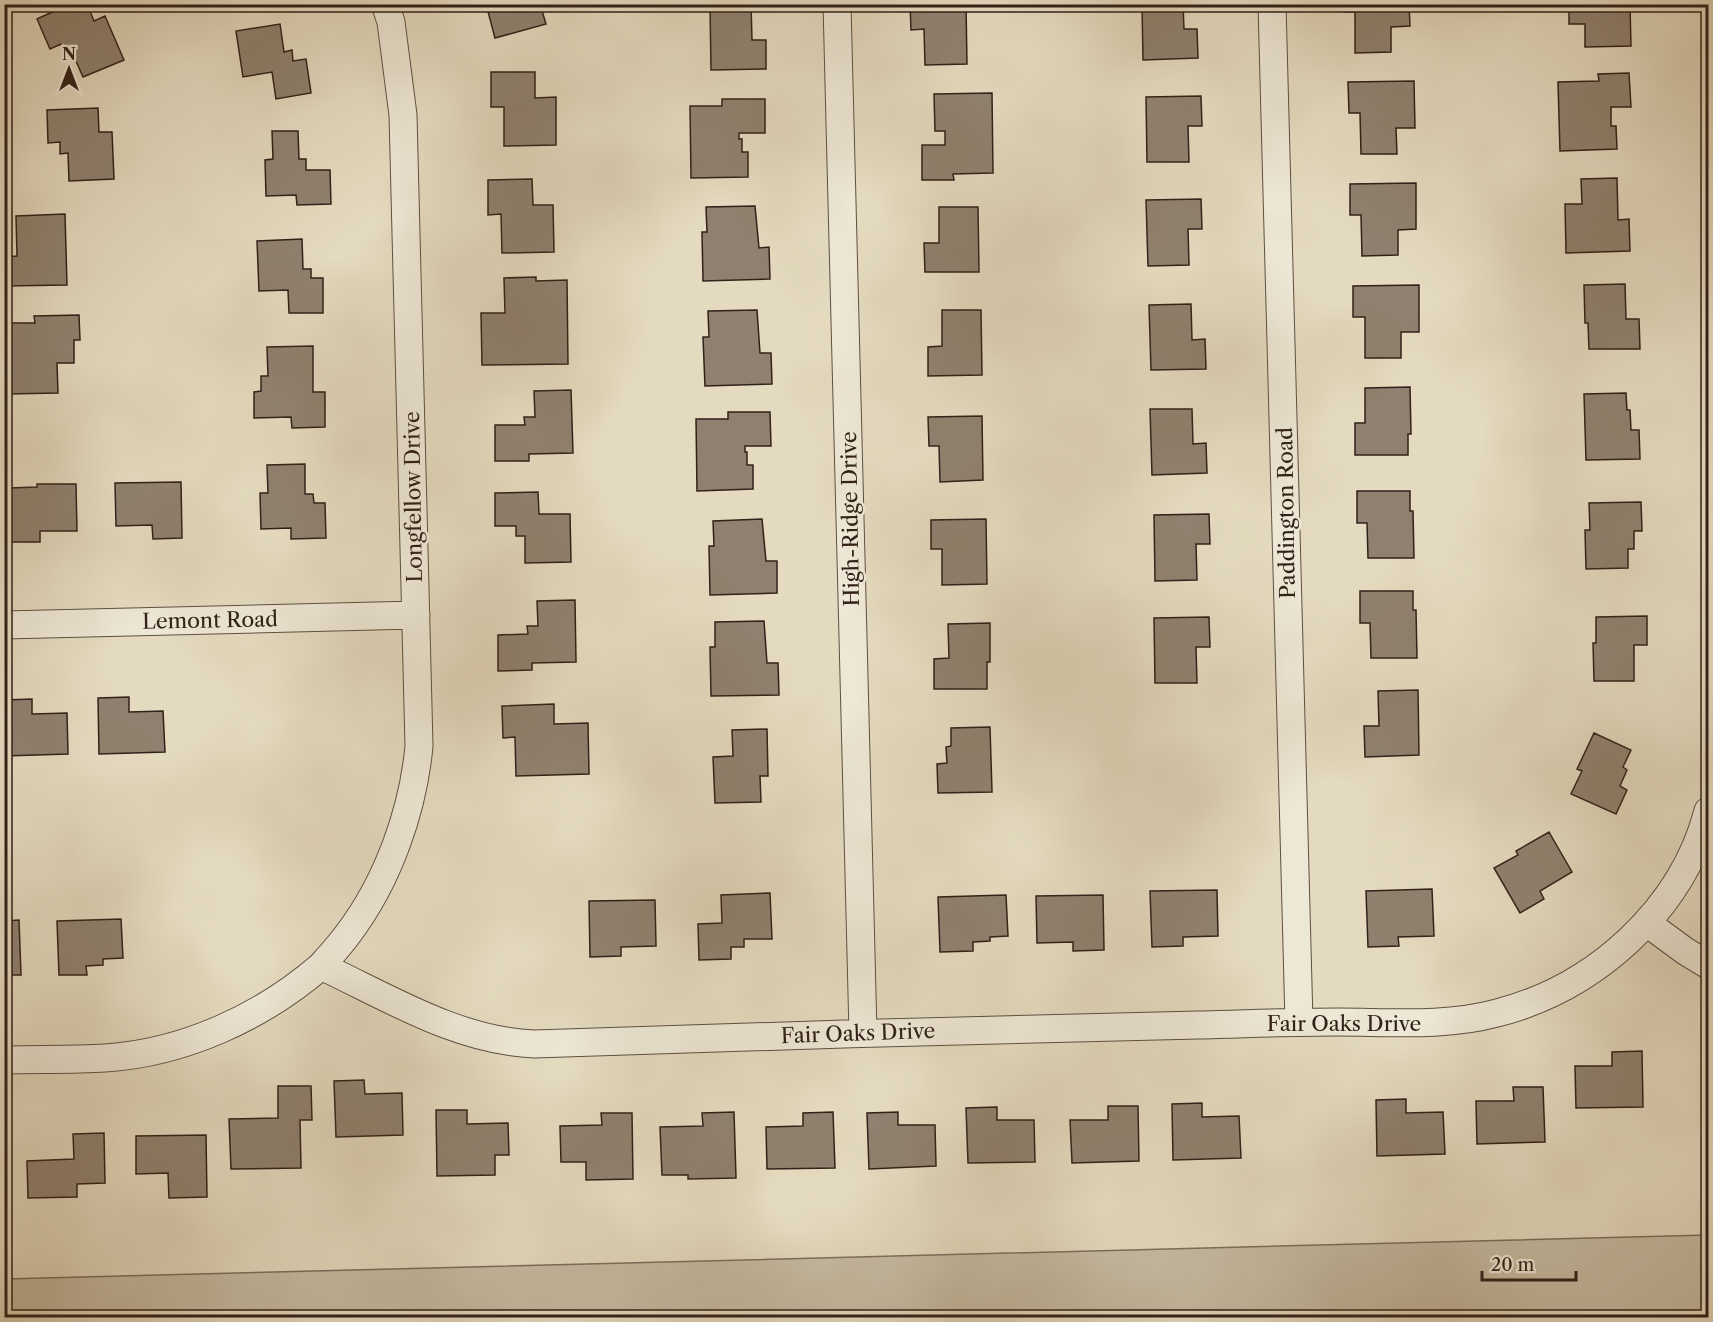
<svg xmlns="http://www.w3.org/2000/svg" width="1713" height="1322" font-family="'Libre Caslon Text',serif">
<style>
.green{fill:#c6bba3;stroke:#7c6e5e;stroke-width:1.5}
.building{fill:#8f816f;stroke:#322119;stroke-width:1.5}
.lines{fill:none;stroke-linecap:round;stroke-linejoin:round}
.minor-casing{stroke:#5e4f42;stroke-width:29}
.minor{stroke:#ede7d5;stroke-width:27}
.labels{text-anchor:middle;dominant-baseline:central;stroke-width:5;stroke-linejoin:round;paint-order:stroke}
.street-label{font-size:21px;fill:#322119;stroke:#ede7d5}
</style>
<rect width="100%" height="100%" fill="#e4dabf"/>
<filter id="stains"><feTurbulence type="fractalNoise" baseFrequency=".00333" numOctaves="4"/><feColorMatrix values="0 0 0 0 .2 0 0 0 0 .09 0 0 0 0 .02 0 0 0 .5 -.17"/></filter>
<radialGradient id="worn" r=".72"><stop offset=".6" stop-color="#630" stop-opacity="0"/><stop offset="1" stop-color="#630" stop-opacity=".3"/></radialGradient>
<!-- green -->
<path class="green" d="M1708 1235V1318L4 1317 5 1279Z"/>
<!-- building -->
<path class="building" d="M70 4H87L94 21 105 16 124 60 83 77 72 52 65 54 61 44 50 49 37 19Z
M486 4H540L546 24 495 38Z
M751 4 752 40H766V69L711 70 710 5Z
M910 4H966L967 64 925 65 924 29 911 30Z
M1142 4H1183L1184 29H1197L1198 58 1143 60Z
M1344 4H1409L1410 26 1391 27V52L1355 53V12H1344Z
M1569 4H1630L1631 46 1585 47V24H1569Z
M280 24 284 52 292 50 293 61 306 59 311 93 276 99 272 72 243 77 236 31Z
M491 72H535V98L556 97V145L504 146V107H491Z
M1629 73 1631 107H1611V126H1616L1617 149 1560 151 1558 82 1599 81 1598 74Z
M1414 81 1415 128H1396L1397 154H1361L1360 113H1349L1348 82Z
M992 93 993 173 953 174 954 180H922V145H945V131H935L934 94Z
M1201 96 1202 126H1188L1189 162H1147L1146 97Z
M722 99H765V133H739V139H742V152H748V177L691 178 690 106H722Z
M98 108 99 132H112L114 179 69 181 68 153 60 154V142L48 143 47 110Z
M272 131H298L299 159H306V170H330L331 204 297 205 296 195 266 196 265 160 273 159Z
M1617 178 1618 220 1629 219 1630 251 1566 253 1565 204H1582L1581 179Z
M532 179 533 205H553L554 252 502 253 501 214 488 215V180Z
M1416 183V229L1398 230V255L1362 256 1361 215H1350V184Z
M1201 199 1202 229H1188L1189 265 1148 266 1146 200Z
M755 206 759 248 769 247 770 279 703 281 702 232H707L706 207Z
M939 207H978L979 272H925L924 243H939Z
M65 214 67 285 4 286V257L17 256 16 216Z
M302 239 303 269H311V278H323V313H289L288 290 259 291 257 241Z
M536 277V281L567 280 568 364 482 365 481 313H505L504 278Z
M1625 284 1626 319H1639L1640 349H1589L1588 323H1585L1584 285Z
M1419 285V332H1401V358H1365V317H1353V286Z
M1191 304 1192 340 1205 339 1206 369 1151 370 1149 305Z
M757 310 760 353H771L772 384 705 386 703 337H709L708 311Z
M942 310H981L982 375 928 376V347L942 346Z
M79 315 80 340H74V363H57L58 393 7 394 5 323H35L34 316Z
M313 346V392H325V427L292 428 291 417 254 418V392L261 391V376H268L267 347Z
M1410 387 1411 434H1408V455H1355V423H1365V388Z
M571 390 573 453 529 454V461H495V425H525L524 417H535L534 391Z
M1626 393 1627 410H1630L1631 430H1639L1640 459 1586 460 1584 394Z
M1150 409H1192L1193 444 1206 443 1207 473 1152 475Z
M728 412H770L771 446H745V452H747V465H753V489L697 491 696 419H728Z
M982 416 983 480 940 482 939 446H929L928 417Z
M305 464V494H313L314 503H325L326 538 291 539V528L261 529 260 493H268L267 465Z
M181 482 182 538 153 539 152 525 116 526 115 483Z
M37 484H76L77 531H40V542H10V488L37 487Z
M1357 491H1410V511H1413L1414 558H1368L1367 523H1357Z
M538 492 539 514H570L571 562 525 563V536H516V526H495V493Z
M1641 502 1642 531H1634V549H1628V568L1586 569 1585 530H1590L1589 503Z
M1209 514 1210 544H1196L1197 580 1155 581 1154 515Z
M762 519 766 561H777V593L710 595 709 546H714L713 521Z
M986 519 987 584 942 585V549H931V520Z
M1360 591H1413V610H1416L1417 658H1371L1370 623H1360Z
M575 600 576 662 532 663V670L498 671V635L528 634 527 626H538L537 601Z
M1647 616V645H1634V681H1594L1593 643H1596V617Z
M1209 617 1210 647H1196L1197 683H1155L1154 618Z
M764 621 767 663H778L779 695 711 696 710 647H715V622Z
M990 623V662H987V689H934V659L949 658 948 624Z
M1418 690 1419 755 1365 757 1364 726H1379L1378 691Z
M129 697V712L163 711 165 752 99 754 98 698Z
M32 699V714L67 713 68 754 4 756V700Z
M554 704V724L588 723 589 774 516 776 515 737 503 738 502 706Z
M990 727 992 792 938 793 937 764 947 763 946 747 951 746V728Z
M767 729 768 776H760L761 802 715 803 713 757 733 756 732 730Z
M1594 733 1631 750 1623 767 1627 770 1620 786 1627 790 1616 814 1571 794 1582 771 1577 769Z
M1549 832 1572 872 1540 891 1544 899 1520 913 1494 868 1518 855 1516 851Z
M1432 889 1434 936 1398 937 1399 946 1368 947 1366 891Z
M1217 890 1218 936 1183 937V946L1152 947 1150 891Z
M770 893 772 939H744V947H731V959L699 960 698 924 722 923 721 895Z
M1006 895 1008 936 990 937V941L973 942V951L940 952 938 897Z
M1103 895 1104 950 1073 951V942L1037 943 1036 896Z
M655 900 656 946 621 947V956L590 957 589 901Z
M121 919 123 958 103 959V965L86 966 87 975H59L57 921Z
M19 920 21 975H4V921Z
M1642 1051 1643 1107 1576 1108 1575 1066H1612V1052Z
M364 1080 365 1094 402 1093 403 1135 336 1137 334 1081Z
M278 1086H311L312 1120H300L301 1168 231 1169 229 1119 278 1118Z
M1513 1087H1543L1545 1142 1477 1144 1476 1101H1514Z
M1406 1099V1113L1443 1112 1445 1154 1377 1156 1376 1100Z
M1202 1103V1117L1239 1116 1241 1158 1173 1160 1172 1104Z
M1108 1106H1138L1139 1161 1072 1163 1070 1120H1108Z
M997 1107V1120H1034L1035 1162 968 1163 966 1108Z
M436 1110H467V1124L508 1123 509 1155H495V1175L437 1176Z
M734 1112 736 1178 688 1179V1175H662L660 1127 703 1126 702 1113Z
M833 1112 835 1168 767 1169 766 1127 803 1126V1113Z
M898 1112V1125H935L936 1166 869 1169 867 1113Z
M601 1113H632L633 1179 586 1180V1162H561L560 1126 602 1125Z
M104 1133 105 1183 77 1184V1197L28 1198 27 1161 74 1159 73 1134Z
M206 1135 207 1197 169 1198 168 1173 136 1174V1136Z
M4 1167H10V1217H4Z"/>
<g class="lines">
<defs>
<path id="minor" d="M837 4 863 1033
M1272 4 1299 1022
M4 625 416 615
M1647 923 1685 951 1708 965
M321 966C330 956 340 945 348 934 388 881 413 811 419 746L403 115 391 22 385 4
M4 1060C38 1059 72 1060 105 1058 184 1053 262 1017 321 966 389 998 458 1041 534 1044 755 1036 977 1030 1198 1025 1245 1024 1291 1022 1338 1022 1391 1022 1445 1027 1497 1013 1595 988 1682 910 1708 811"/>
</defs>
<!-- minor casing -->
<use href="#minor" class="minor-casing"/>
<!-- minor -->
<use href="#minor" class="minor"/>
</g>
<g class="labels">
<!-- street labels -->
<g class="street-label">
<text transform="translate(413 497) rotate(-91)">Longfellow Drive</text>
<text transform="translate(1286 513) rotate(-91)">Paddington Road</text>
<text transform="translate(850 519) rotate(-91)">High-Ridge Drive</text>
<text transform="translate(210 620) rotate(-1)">Lemont Road</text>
<text x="1344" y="1023">Fair Oaks Drive</text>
<text transform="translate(858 1033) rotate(-2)">Fair Oaks Drive</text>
</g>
</g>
<!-- margin -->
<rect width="1713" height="1322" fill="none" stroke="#e4dabf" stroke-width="24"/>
<rect x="6" y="6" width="1701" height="1310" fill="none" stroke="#322119" stroke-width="3"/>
<rect x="12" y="12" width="1689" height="1298" fill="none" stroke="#322119" stroke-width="1.5"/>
<!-- north arrow -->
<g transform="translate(69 69)" stroke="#ede7d5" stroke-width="4.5" paint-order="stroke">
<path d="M0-4.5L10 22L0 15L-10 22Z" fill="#322119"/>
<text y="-9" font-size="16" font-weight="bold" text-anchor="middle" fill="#322119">N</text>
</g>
<!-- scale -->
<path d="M1482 1271v9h94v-9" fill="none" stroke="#322119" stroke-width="3"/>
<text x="1491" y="1271" font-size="18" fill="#322119" stroke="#ede7d5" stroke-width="4.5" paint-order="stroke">20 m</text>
<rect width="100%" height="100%" filter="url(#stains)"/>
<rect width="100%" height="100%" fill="url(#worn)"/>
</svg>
